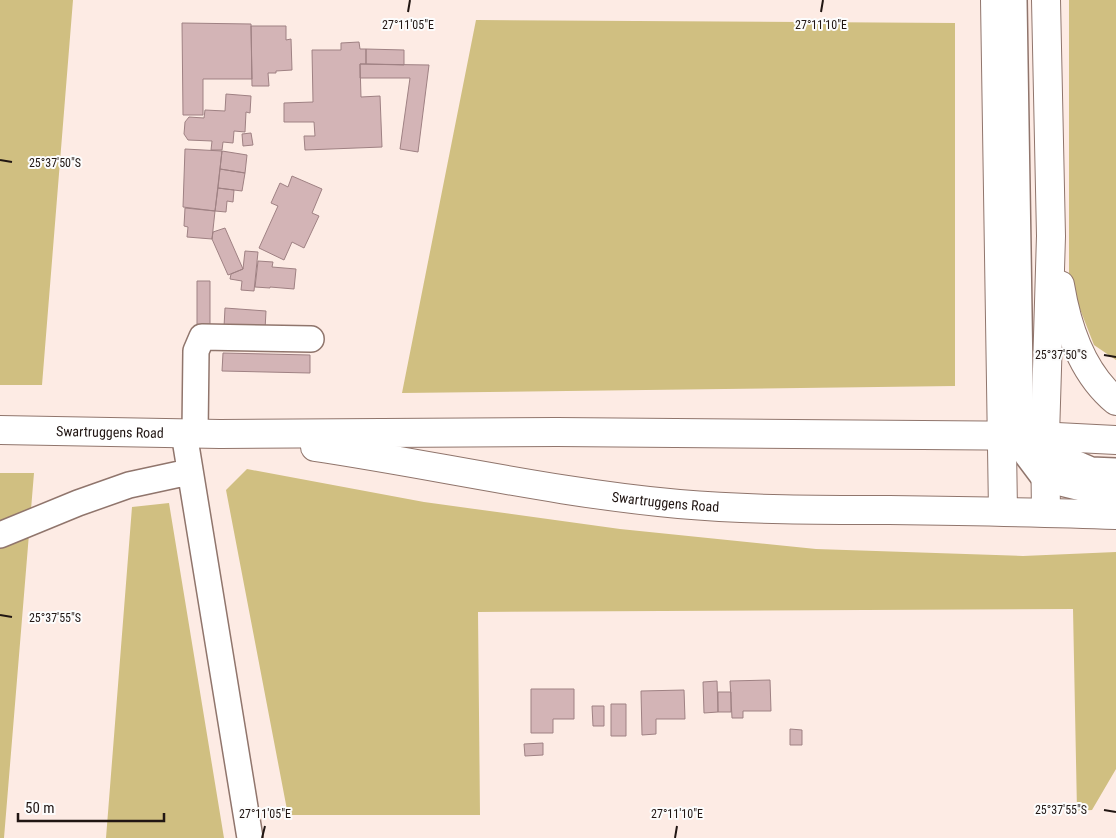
<svg xmlns="http://www.w3.org/2000/svg" width="1116" height="838" font-family="'Roboto Condensed',sans-serif">
<style>
.green{fill:#d0bf81}
.building{fill:#d3b4b6;stroke:#9f8183}
.lines{fill:none;stroke-linecap:round;stroke-linejoin:round}
.minor-casing{stroke:#90756c;stroke-width:28}
.major-casing{stroke:#90756c;stroke-width:30}
.minor{stroke:#fff;stroke-width:25}
.major{stroke:#fff;stroke-width:28}
.ticks{fill:none;stroke:#211613;stroke-width:2}
.labels{text-anchor:middle;dominant-baseline:central;stroke-width:4;stroke-linejoin:round;paint-order:stroke}
.street-label{font-size:14px;fill:#211613;stroke:#fcfcfc}
.ticks-label{font-size:12px;text-anchor:middle;fill:#211613;stroke:#fcfcfc;stroke-width:4;stroke-linejoin:round;paint-order:stroke}
</style>
<rect width="100%" height="100%" fill="#fdebe4"/>
<!-- green -->
<path class="green" d="M0 0H73L42 385H0Z
M1069 0H1116V360L1094 345 1069 281Z
M476 20 955 23V386L402 393Z
M247 469 424 502 620 529 816 549 1023 556 1116 552V769L1092 810 1077 811 1073 609 478 612 480 815H288L226 490Z
M0 473H34L4 838H0Z
M169 503 224 838H106L132 507Z"/>
<!-- building -->
<path class="building" d="M182 23 251 24 252 79H203V115H183Z
M251 26H286V40L291 39 292 70 276 71V73H268L269 86H252Z
M359 42 360 49H366V64H360L361 97 380 96 382 147 305 150 304 136H315L314 122H284V103L313 102 312 50H341V43Z
M366 49 404 50V65L366 64Z
M360 64 429 65 418 152 400 149 410 78H360Z
M226 94 251 96 250 113 246 112 245 132 234 131 233 143 223 142 222 150H211L212 141 188 140 184 134 185 122 189 117 204 118 205 110 225 111Z
M251 133 253 145 243 146 242 134Z
M185 149 222 151 215 211 183 207Z
M222 151 247 155 245 173 220 169Z
M220 169 245 173 242 191 218 188Z
M292 176 322 189 312 213 319 216 304 248 292 242 284 260 259 248 278 206 271 203 280 183 288 187Z
M218 188 234 190 233 202 227 201 226 212 215 211Z
M185 208 215 211 212 239 187 237 188 227 184 226Z
M225 228 243 269 228 275 212 239 213 232Z
M245 251 258 252 254 291 241 290 242 281 230 279 231 274 243 269Z
M258 261 273 262 272 267 296 269 294 289 270 287V288L255 287Z
M197 281H210V325H197Z
M225 308 266 311 265 330 224 327Z
M223 353 310 355V373L222 371Z
M770 680 771 711H743V718H732L730 681Z
M717 681 718 712 704 713 703 682Z
M531 689H574V719H553V733H531Z
M684 690 685 719H656V734L642 735 641 691Z
M718 692H731V712H718Z
M611 704H626V736H611Z
M592 706H604V726H593Z
M790 729 802 730V745H790Z
M543 743V755L525 756 524 744Z"/>
<g class="lines">
<defs>
<path id="minor" d="M1014 0 1021 436 1027 455 1045 479 1090 490H1116
M1037 432V436L1045 450 1091 470 1116 471
M184 433 250 838
M195 433 196 351 202 337 311 339
M0 535 78 503 129 485 189 472"/>
<g id="major">
<path d="M995 0 1003 511"/>
<path d="M1060 285C1067 327 1082 373 1116 401"/>
<path id="s1" d="M0 430 220 434 557 432 1037 436 1116 440"/>
<path id="s2" d="M315 447C436 465 556 493 679 504 749 510 819 510 889 510 965 511 1040 512 1116 515"/>
<path d="M1046 512 1045 436 1051 236 1046 0"/>
</g>
</defs>
<!-- minor casing -->
<use href="#minor" class="minor-casing"/>
<!-- major casing -->
<use href="#major" class="major-casing"/>
<!-- minor -->
<use href="#minor" class="minor"/>
<!-- major -->
<use href="#major" class="major"/>
</g>
<!-- ticks -->
<path class="ticks" d="M408 12 410 0M821 12 823 0M0 160 12 162M1104 355 1116 357M0 615 12 617M1104 810 1116 812M262 838 265 826M675 838 677 826"/>
<g class="labels">
<!-- street labels -->
<g class="street-label">
<text stroke="none"><textPath href="#s1" startOffset="110">Swartruggens Road</textPath></text>
<text stroke="none"><textPath href="#s2" startOffset="355">Swartruggens Road</textPath></text>
</g>
</g>
<g class="ticks-label">
<text x="408" y="29">27°11'05"E</text>
<text x="821" y="29">27°11'10"E</text>
<text x="55" y="167">25°37'50"S</text>
<text x="1061" y="359">25°37'50"S</text>
<text x="55" y="622">25°37'55"S</text>
<text x="1061" y="814">25°37'55"S</text>
<text x="265" y="818">27°11'05"E</text>
<text x="677" y="818">27°11'10"E</text>
</g>
<!-- scale -->
<path d="M18 813v8h146v-8" fill="none" stroke="#211613" stroke-width="2.5"/>
<text x="25" y="813" font-size="15" fill="#211613" stroke="#fcfcfc" stroke-width="4" paint-order="stroke">50 m</text>
</svg>
